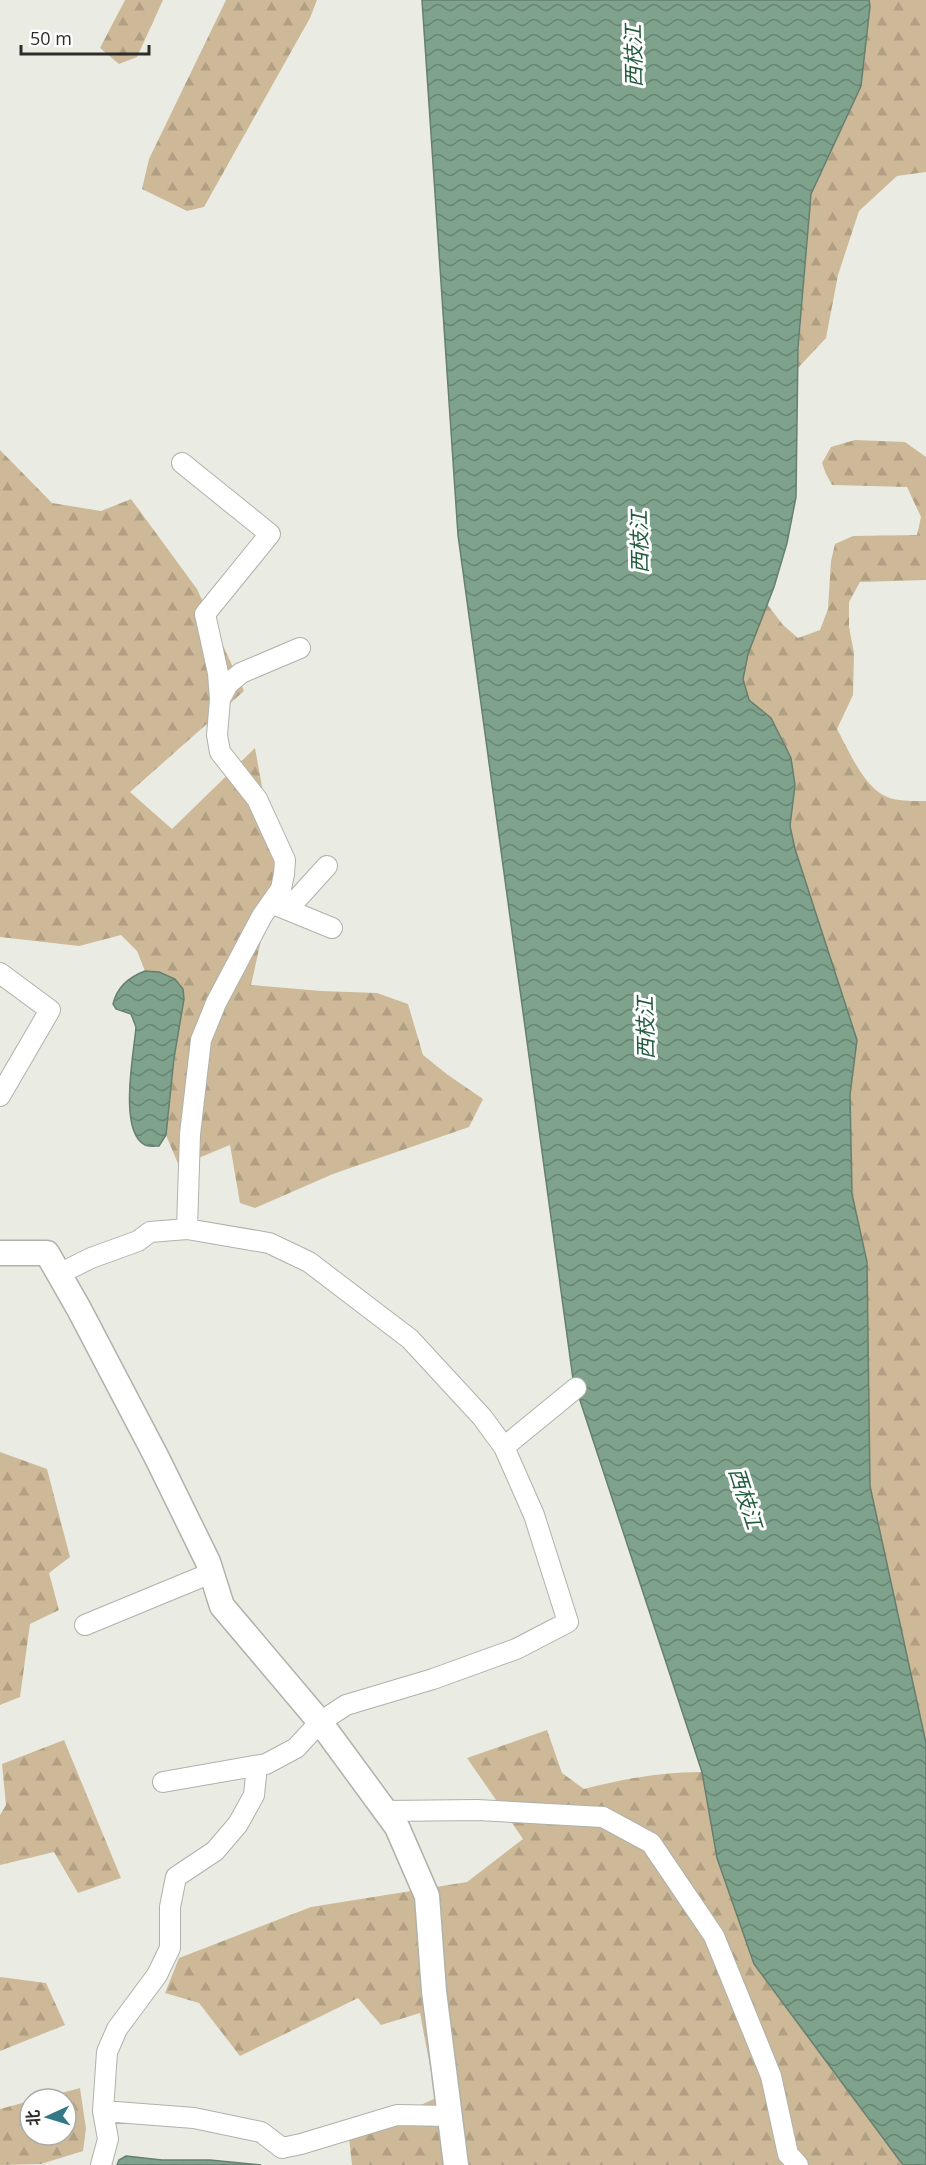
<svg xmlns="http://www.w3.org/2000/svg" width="926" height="2165" font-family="'Open Sans','Noto Sans SC',sans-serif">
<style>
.forest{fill:url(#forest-firs)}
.water{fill:url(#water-waves);stroke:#667f6f;stroke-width:1.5}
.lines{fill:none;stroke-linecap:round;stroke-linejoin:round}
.minor-casing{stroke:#afb1aa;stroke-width:22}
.tertiary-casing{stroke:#afb1aa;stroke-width:27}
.minor{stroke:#fff;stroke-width:20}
.tertiary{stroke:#fff;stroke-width:24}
.labels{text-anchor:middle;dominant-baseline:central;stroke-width:6;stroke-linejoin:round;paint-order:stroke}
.water-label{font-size:21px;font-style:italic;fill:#235d3e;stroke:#fff}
</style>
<defs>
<pattern id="forest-firs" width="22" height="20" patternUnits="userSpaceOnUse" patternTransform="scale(1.5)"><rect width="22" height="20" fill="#cdb998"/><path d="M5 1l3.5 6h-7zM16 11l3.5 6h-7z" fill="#b09f83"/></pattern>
<pattern id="water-waves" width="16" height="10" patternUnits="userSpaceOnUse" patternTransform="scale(1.5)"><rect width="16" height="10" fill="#7fa28c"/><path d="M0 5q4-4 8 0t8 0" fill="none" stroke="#688473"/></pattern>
</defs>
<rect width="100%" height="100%" fill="#eaece4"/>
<!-- forest -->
<path class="forest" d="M125 0H163L137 57 119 64 100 48Z
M226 0H317L310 18 204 207 187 211 142 189 149 159Z
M869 0H926V172L897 176 859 211 838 275 826 338 797 369 811 194 861 86 870 6Z
M855 440 905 442 926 457V580L860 582 849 602V627L854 653 853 695 837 729C848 749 862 783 883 795 895 802 913 801 926 801V1743L870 1486 867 1262 852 1194 850 1095 857 1040 795 849 790 826 795 785 771 718 749 700 743 679 748 654 767 604 783 625 798 638 820 630 828 609 831 561 835 544 853 536 917 535 921 517 907 487 832 485 826 474 822 463 831 447Z
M0 450 52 503 101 511 131 499 197 589 244 691 130 792 172 829 255 748 277 869 251 985 321 991 377 993 408 1004 423 1055 448 1075 483 1099 469 1127 333 1174 255 1208 240 1203 230 1145 179 1166 166 1135 174 1058 184 999 159 972 145 971 137 951 121 935 79 946 0 937Z
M0 1452 47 1469 70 1557 49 1573 59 1610 30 1624 20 1697 0 1705Z
M547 1730 562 1773 584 1789C623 1779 661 1772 702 1772L717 1858 754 1964 903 2165H352L349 2138 436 2098 420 2013 381 2025 358 1998 240 2056 199 2003 165 1993 179 1958 311 1907 467 1882 523 1839 467 1758Z
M64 1740 121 1878 78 1893 54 1852 0 1865V1815L6 1805 2 1764Z
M0 1977 46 1983 65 2025 0 2051Z
M80 2088 86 2129 83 2151 41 2164 0 2165V2109L30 2101V2135H66V2099H39Z"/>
<!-- water -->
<path class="water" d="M422 0H869L870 6 861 86 811 194 798 348 796 497 787 543 774 587 748 654 743 679 749 700 771 718 791 758 795 785 790 826 795 849 857 1040 850 1095 852 1194 867 1262 870 1486 926 1743V2165H903L754 1964 717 1858 702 1772 573 1379 458 535Z
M145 971 159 972 175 979 183 989 184 999 174 1058 166 1135 159 1146C154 1146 148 1147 145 1145 118 1131 134 1053 136 1027L131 1014 116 1009 113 1004C117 987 129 977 145 971Z
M126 2156 162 2160H210L261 2165H117L119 2160Z"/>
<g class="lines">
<defs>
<path id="minor" d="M182 463 270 534 205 614 218 673 220 699 217 735 220 752 257 799 285 860 284 874 281 889 262 916 216 1003 201 1040 190 1134 187 1229
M220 699 228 684 241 673 300 648
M271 903 332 928
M288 909 327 866
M0 973 50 1010 0 1096
M59 1274 91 1258 138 1241 150 1232 187 1229 269 1243 309 1262 410 1339 482 1417 504 1447 534 1515 568 1622 516 1649 433 1679 346 1705 320 1722 296 1748 266 1764 163 1782
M504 1447 576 1388
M85 1625 211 1573
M385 1811 477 1810 603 1817 651 1843 714 1936 771 2076 788 2154 798 2165
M103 2111 194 2118 261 2132 282 2148 301 2144 397 2115 450 2116
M101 2165 108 2139 103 2111 107 2052 117 2029 157 1975 170 1948V1907L176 1877 215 1851 238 1824 254 1795 257 1766"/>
<path id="tertiary" d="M0 1253H47L79 1309 157 1458 208 1562 222 1606 320 1722 397 1827 427 1896 434 1991 456 2165"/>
</defs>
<!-- minor casing -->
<use href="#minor" class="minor-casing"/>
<!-- tertiary casing -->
<use href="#tertiary" class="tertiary-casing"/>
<!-- minor -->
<use href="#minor" class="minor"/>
<!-- tertiary -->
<use href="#tertiary" class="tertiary"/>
</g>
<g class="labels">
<!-- water labels -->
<g class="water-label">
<text transform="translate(633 56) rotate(-91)">西枝江</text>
<text transform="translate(639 542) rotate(-91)">西枝江</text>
<text transform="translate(645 1028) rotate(-91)">西枝江</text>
<text transform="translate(746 1498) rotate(72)">西枝江</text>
</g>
</g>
<!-- north arrow -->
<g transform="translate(48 2117) rotate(266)"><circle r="28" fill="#ffffff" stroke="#ababaa" stroke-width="1.5"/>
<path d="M0-4.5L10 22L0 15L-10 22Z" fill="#337886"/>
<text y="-9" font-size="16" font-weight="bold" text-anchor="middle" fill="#2c2d2a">北</text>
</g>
<!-- scale -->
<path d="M21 45v9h128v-9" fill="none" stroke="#2c2d2a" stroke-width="3"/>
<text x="30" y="45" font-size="18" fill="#2c2d2a" stroke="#ffffff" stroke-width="4.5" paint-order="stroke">50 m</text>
</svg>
